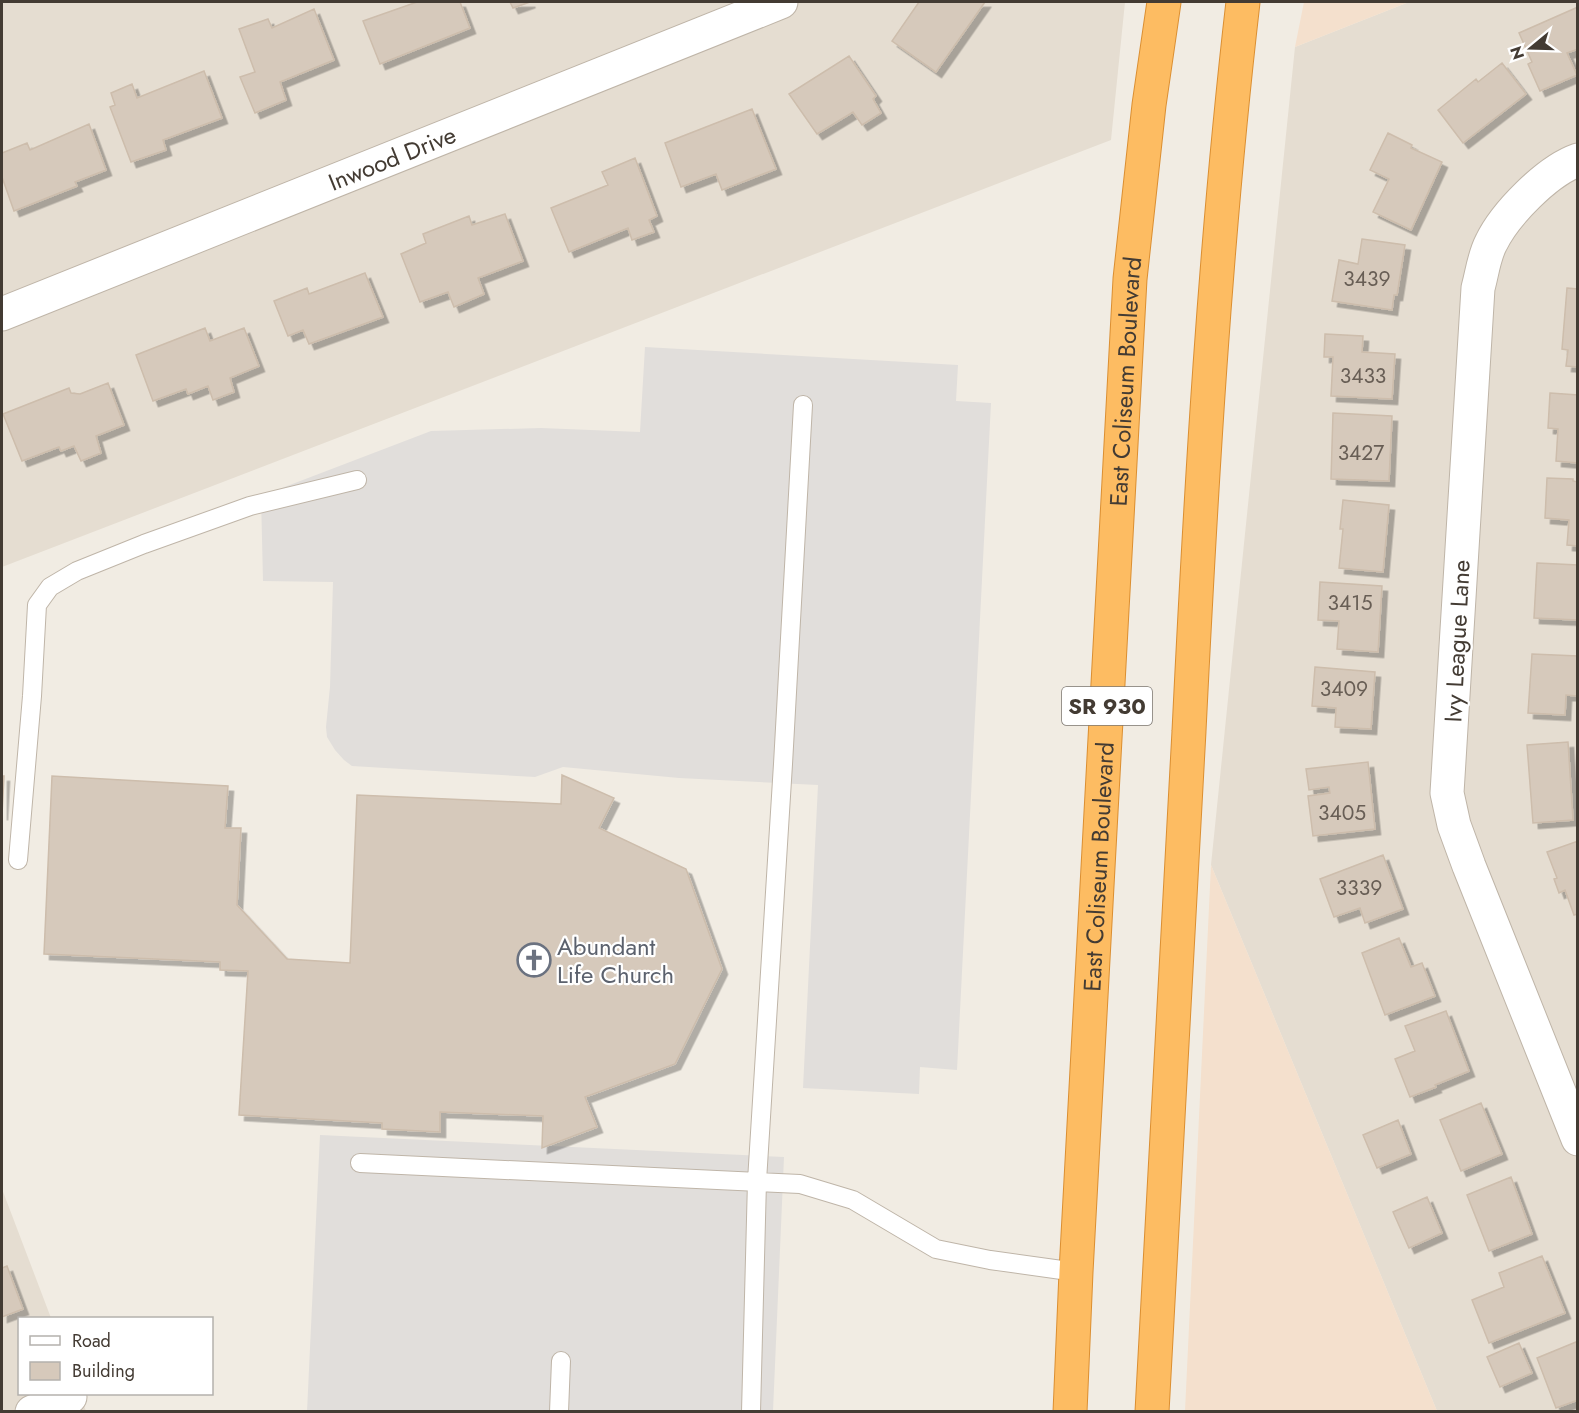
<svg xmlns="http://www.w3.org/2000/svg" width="1579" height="1413" font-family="Jost,sans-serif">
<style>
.residential{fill:#e5ddd1}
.commercial{fill:#f4e0cd}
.parking{fill:#e1dedb}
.building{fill:#d6c9bb;stroke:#cdbdac;stroke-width:1.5;filter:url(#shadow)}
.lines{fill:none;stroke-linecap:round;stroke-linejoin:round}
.lane-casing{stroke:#bfb5a8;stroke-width:20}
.street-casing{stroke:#bfb5a8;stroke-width:35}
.highway-casing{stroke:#db8f32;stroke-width:35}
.lane{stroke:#fff;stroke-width:18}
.street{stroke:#fff;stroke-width:33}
.highway{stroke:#fdbc62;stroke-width:33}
.labels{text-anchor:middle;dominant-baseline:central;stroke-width:4.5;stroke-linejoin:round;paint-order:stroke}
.number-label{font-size:21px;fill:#685e55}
.shield{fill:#fff;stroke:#7b7670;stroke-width:1.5}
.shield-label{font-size:22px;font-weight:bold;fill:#433b33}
.street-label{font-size:24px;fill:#433b33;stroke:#fff}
.worship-label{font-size:24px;fill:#5b616d;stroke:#fff;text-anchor:start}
</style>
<defs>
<filter id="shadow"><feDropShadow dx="5.5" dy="5.5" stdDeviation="0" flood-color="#0004"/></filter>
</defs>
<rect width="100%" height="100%" fill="#f1ece3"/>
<!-- residential -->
<path class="residential" d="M2 2H1125L1111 140 2 567Z
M1409 2H1577V1411H1437L1211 865 1295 47Z
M2 1189 51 1318H20V1394H79L86 1411H2Z"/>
<!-- commercial -->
<path class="commercial" d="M1304 2H1409L1295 47Z
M1211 865 1437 1411H1185Z"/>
<!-- parking -->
<path class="parking" d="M645 347 958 365 956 401 991 403 957 1070 920 1067 919 1094 803 1088 818 785 679 778 563 767 535 777 352 766 344 760 335 750 327 737 326 727 330 687 333 582 263 581 261 496 431 431 541 428 640 432Z
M320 1135 784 1157 773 1411 307 1412Z"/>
<!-- building -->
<path class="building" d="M417 2H460L470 28 380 64 363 21Z
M510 2H530L513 8Z
M919 2H985L936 72 892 41Z
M1578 7V49L1567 53 1577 75 1540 91 1528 64 1532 62 1519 33Z
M314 9 334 60 280 82 286 100 255 113 240 77 255 72 239 29 268 19 272 28Z
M849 56 876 96 873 99 881 113 862 125 853 112 817 134 789 94Z
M1502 63 1526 94 1463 143 1438 110 1476 79 1478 82Z
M204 71 222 118 163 140 166 150 131 162 110 107 115 105 111 93 132 84 137 98Z
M752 109 776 169 722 190 716 174 681 187 665 143Z
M89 124 106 170 75 182 77 186 14 211 2 177V153L27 143 30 150Z
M1388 133 1412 145 1411 148 1442 162 1411 230 1373 212 1389 179 1370 170Z
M635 158 657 216 649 220 654 232 632 240 628 228 569 252 551 208 608 185 602 172Z
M505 214 523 261 478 278 484 294 454 307 448 292 420 302 401 254 426 243 423 234 469 216 472 225Z
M1362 239 1405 245 1397 295H1394L1392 310 1332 301 1339 260 1358 264Z
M365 273 383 317 309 344 303 330 288 336 274 301 307 288 309 294Z
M1567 288 1578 289V367L1566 366 1568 350 1562 349Z
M205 328 210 341 244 328 259 366 230 378 234 392 213 400 208 386 188 394 186 389 153 401 136 355Z
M1325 334 1363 336 1362 352 1395 354 1392 399 1331 396 1333 357H1324Z
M108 383 124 425 96 436 101 453 81 461 74 446 61 451 59 447 22 461 3 414 69 388 71 393 80 394Z
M1550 393 1578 395V463L1556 461 1558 429 1548 428Z
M1333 413 1392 416 1389 481 1331 479Z
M1547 478 1573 479V481L1578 482V546L1567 545 1569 520 1545 518Z
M1343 500 1389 505 1383 572 1339 568 1343 529H1340Z
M1537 563 1578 565V620L1534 618Z
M1320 582 1382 586 1378 652 1337 649 1339 621 1318 620Z
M1532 654 1578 656V696L1566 695 1565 715 1528 713Z
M1315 667 1375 672 1371 729 1335 727 1336 708 1312 706Z
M1568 742 1573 820 1533 823 1527 745Z
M1368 762 1375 829 1313 836 1308 796 1330 793 1329 787 1309 790 1306 769Z
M562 775 614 798 599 828 686 869 722 969 675 1064 585 1097 597 1127 542 1148 543 1116 440 1112V1132L382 1129V1123L239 1115 248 971 220 970V962L44 954 52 776 228 786 225 828H241L237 905 287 959 350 963 357 795 561 804Z
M2 776H4L2 815Z
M1578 841V914L1574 915 1565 890 1559 893 1554 879 1557 878 1547 852Z
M1383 855 1403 909 1365 923 1360 908 1334 917 1320 879Z
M1399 938 1411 967 1422 963 1435 996 1385 1015 1362 953Z
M1446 1011 1469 1071 1435 1085 1436 1087 1410 1097 1395 1059 1415 1051 1405 1026Z
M1481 1103 1502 1154 1461 1171 1440 1120Z
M1398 1120 1411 1154 1377 1168 1363 1135Z
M1511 1177 1532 1234 1489 1251 1467 1195Z
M1427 1197 1442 1233 1409 1248 1393 1212Z
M1542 1256 1565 1313 1489 1343 1472 1300 1504 1287 1499 1273Z
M7 1266 23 1309 2 1317V1268Z
M1576 1342 1578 1345V1400L1556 1408 1537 1358Z
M1519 1343 1532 1373 1500 1387 1487 1357Z"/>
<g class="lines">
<defs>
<path id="lane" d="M18 860 32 696 37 605 50 587 77 571 144 544 250 506 357 480
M360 1163 800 1184 853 1200 936 1249 990 1260 1076 1272
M559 1412 561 1361
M751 1412 757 1181 783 764 803 405"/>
<g id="street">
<path d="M1578 160C1547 171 1505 214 1491 243 1484 256 1482 274 1478 288L1447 793 1454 825 1469 866 1578 1139"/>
<path id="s1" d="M2 314 781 2"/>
<path d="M32 1412 70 1397"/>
</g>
<g id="highway">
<path id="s2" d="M1070 1412 1076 1272 1130 279 1149 105 1164 2"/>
<path d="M1152 1412C1165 1185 1177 958 1189 731 1201 487 1215 244 1243 2"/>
</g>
</defs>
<!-- lane casing -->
<use href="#lane" class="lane-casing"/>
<!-- street casing -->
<use href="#street" class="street-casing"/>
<!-- highway casing -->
<use href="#highway" class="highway-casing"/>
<!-- lane -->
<use href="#lane" class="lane"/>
<!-- street -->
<use href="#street" class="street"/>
<!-- highway -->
<use href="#highway" class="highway"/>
</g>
<!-- icons -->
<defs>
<symbol id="church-ring" viewBox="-11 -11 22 22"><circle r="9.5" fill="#fff" stroke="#6b7280" stroke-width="1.5"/><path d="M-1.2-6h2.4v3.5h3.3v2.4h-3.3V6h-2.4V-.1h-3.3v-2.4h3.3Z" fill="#6b7280"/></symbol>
</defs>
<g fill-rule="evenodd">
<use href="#church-ring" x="515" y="941" width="38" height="38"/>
</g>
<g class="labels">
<!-- number labels -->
<g class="number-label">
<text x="1367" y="279">3439</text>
<text x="1363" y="376">3433</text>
<text x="1361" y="453">3427</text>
<text x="1350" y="603">3415</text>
<text x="1344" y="689">3409</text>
<text x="1342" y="813">3405</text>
<text x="1359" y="888">3339</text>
</g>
<!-- shield labels -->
<rect class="shield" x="1062" y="687" width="90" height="38" rx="4.5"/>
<g class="shield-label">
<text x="1107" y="706">SR 930</text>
</g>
<!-- street labels -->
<g class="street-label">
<text stroke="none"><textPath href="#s1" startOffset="420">Inwood Drive</textPath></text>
<text stroke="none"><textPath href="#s2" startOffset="1032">East Coliseum Boulevard</textPath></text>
<text transform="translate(1457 641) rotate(-87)">Ivy League Lane</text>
<text stroke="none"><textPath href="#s2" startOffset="546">East Coliseum Boulevard</textPath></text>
</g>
<!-- worship labels -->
<g class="worship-label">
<text x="557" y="946">Abundant<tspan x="557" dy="28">Life Church</tspan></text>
</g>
</g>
<!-- border -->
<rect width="1579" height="1413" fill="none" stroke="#433b33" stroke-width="6"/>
<!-- legend -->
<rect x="18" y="1317" width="195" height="78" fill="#ffffff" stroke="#b4b1ad" stroke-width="1.5"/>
<rect x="30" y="1336" width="30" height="9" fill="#ffffff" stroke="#b4b1ad" stroke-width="1.5"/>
<text x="72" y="1347" font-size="18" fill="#433b33">Road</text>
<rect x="30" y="1362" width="30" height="18" fill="#d6c9bb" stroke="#b4b1ad" stroke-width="1.5"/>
<text x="72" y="1377" font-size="18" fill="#433b33">Building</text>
<!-- north arrow -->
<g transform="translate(1531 48) rotate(251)" stroke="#ffffff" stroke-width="4.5" paint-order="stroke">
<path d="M0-4.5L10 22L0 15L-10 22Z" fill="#433b33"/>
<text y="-9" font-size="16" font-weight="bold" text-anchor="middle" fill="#433b33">N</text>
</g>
</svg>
